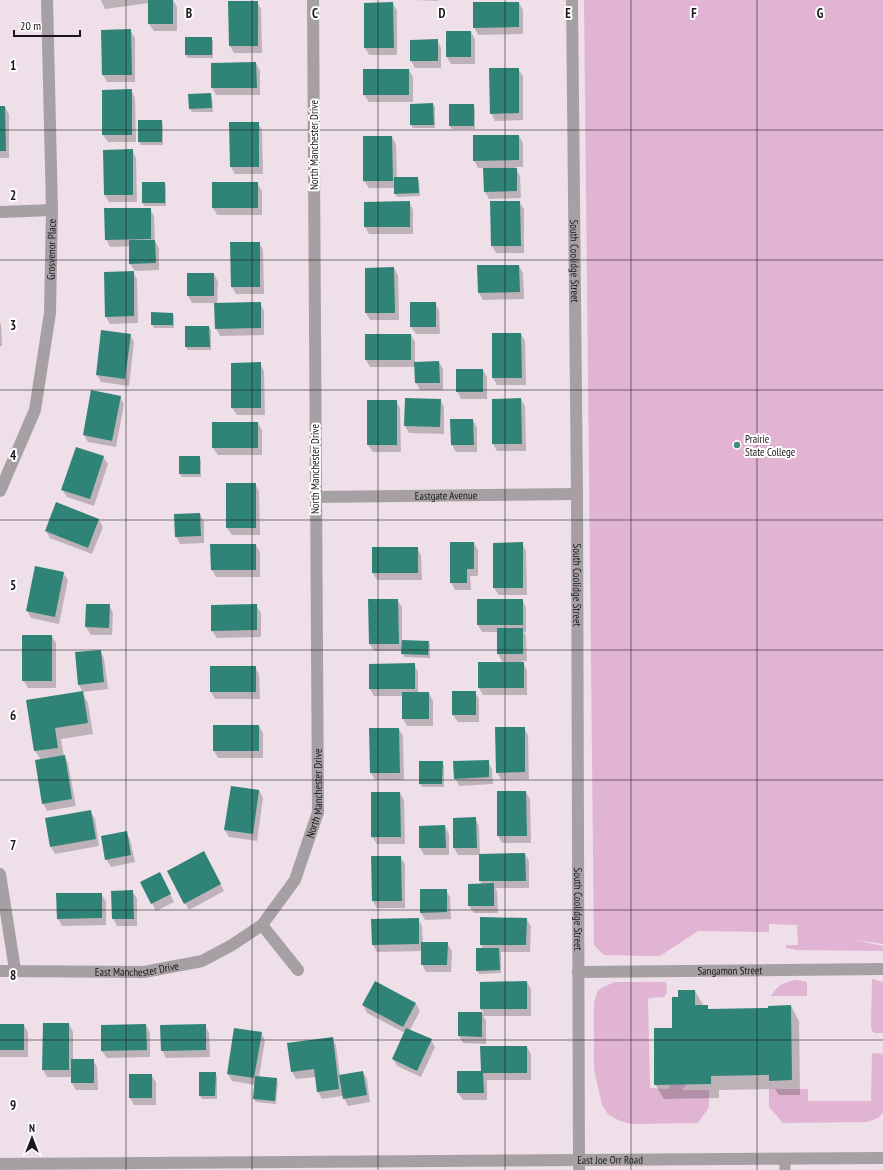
<svg xmlns="http://www.w3.org/2000/svg" width="883" height="1170" font-family="'PT Sans Narrow',sans-serif">
<style>
.green{fill:#e0b4d2}
.shadow{fill:#0003}
.building{fill:#308477}
.lines{fill:none;stroke-linecap:round;stroke-linejoin:round}
.service{stroke:#a6a0a4;stroke-width:11}
.minor{stroke:#a6a0a4;stroke-width:12}
.tertiary{stroke:#a6a0a4;stroke-width:12}
.grid{fill:none;stroke:#1b1619;stroke-width:1;stroke-opacity:0.55}
.poi-dot{fill:#45897d;stroke:#fff;stroke-width:1.5}
.labels{text-anchor:middle;dominant-baseline:central;stroke-width:4;stroke-linejoin:round;paint-order:stroke}
.street-label{font-size:11px;fill:#1b1619;stroke:#fff}
.poi-label{font-size:11px;fill:#1b1619;stroke:#fff;text-anchor:start}
.grid-label{font-size:13px;text-anchor:middle;font-weight:bold;fill:#1b1619;stroke:#fff;stroke-width:4;stroke-linejoin:round;paint-order:stroke}
</style>
<rect width="100%" height="100%" fill="#eedfe8"/>
<!-- green -->
<path class="green" d="M584 0H883V944L855 940 883 946V951L797 950 786 948V945H798L797 925 769 924V932L698 931 660 956H654L604 955 594 945Z
M872 979 883 982V1033H875L872 1031 871 1025Z
M796 980 807 982V996H771C777 986 784 982 796 980Z
M615 982H666L667 994H665V997L649 998 648 1000 650 1088 669 1089 670 1083H686V1085L682 1090H709V1107L698 1123 630 1124 618 1120 608 1114 602 1105 594 1069V1003L597 992 601 988Z
M872 1053 883 1054V1113L878 1118 867 1122 783 1123 769 1107V1089H808V1101H871Z"/>
<!-- shadow -->
<path class="shadow" d="M101 0H173L177 7V31H154L149 24V3L105 9Z
M415 0H438V1Z
M257 2 261 9 262 53H234L230 46Z
M393 3 397 11V55H369L365 48Z
M519 3 523 10V34L478 35 474 27Z
M130 30 135 38V82H107L103 75Z
M471 32 475 39V64H451L447 57Z
M211 38 213 41V58H188L186 55Z
M437 40 441 48V68H415L411 61Z
M256 63 260 71V95H216L212 88V64Z
M518 69 523 76V120L495 121 491 113Z
M409 70 413 77V102H369L364 95Z
M131 90 135 98 136 142H108L103 135Z
M210 94 212 98 213 112H192L190 109Z
M433 104 435 107V128H413L411 125Z
M450 105H473L475 108V129H452L450 126Z
M0 107H5L9 114V158H0Z
M161 121 163 124V145H141L139 142Z
M230 123H258L262 130 263 174H235L231 167Z
M519 136 523 143V167H515L520 176 521 198 489 199 485 192 484 168H478L474 160Z
M392 137 396 144 397 178H417L419 181 420 196 397 197 395 194V188H369L364 181Z
M132 150 136 158 137 202H109L105 195Z
M165 183 166 187V206H144L143 203Z
M213 183H257L262 191V215H217L213 208Z
M409 202 413 210V234H369L365 227V203Z
M491 202H519L524 209V253H496L492 246Z
M150 209 154 216 155 241 159 248V270L135 271 130 264V246L110 247 106 239Z
M259 243 263 250 264 294H236L232 287Z
M519 266 523 273 524 299 483 300 479 293Z
M394 268 398 275 399 320H370L366 313Z
M133 272 137 279 138 323 110 324 106 317Z
M214 274 218 282 217 304 260 303 264 311V335L220 336 216 328 215 303H192L188 296Z
M435 303 439 310 440 334H416L411 327Z
M173 314 174 317V328H154L152 324Z
M0 322 1 324 2 346H0Z
M186 327H209L211 330V350H188L186 347Z
M493 334H521L525 341 526 385H497L493 378Z
M130 335 134 342 129 386 101 382 97 375Z
M411 335 415 342V363L439 362 443 369V390H420L416 383 415 367H370L366 360Z
M260 363 264 371 265 415H237L232 408Z
M483 370 487 377V399H461L457 391Z
M120 397 124 404 116 447 88 442 84 435Z
M406 399 440 400 444 407V434L409 433 405 426Z
M521 399 525 406 526 451H497L493 444Z
M368 401H396L400 408 401 452H373L368 445Z
M451 420H473L477 428V452H456L452 445Z
M258 423 262 430V455H218L213 448Z
M103 457 108 464 94 506 67 497 62 489Z
M199 457 201 460V477H182L180 474Z
M227 484H255L259 491 260 535H232L227 528Z
M57 504 99 520 103 527 92 554 50 538 46 531Z
M200 514 204 522V543L180 544 176 536Z
M474 543 478 550V576H470L471 590H455L451 582Z
M522 543 526 551 527 595H499L494 588Z
M211 545H256L260 552V577H216L212 570Z
M373 548H417L421 555 422 580H377L373 573Z
M63 573 68 580 59 624 31 618 27 611Z
M397 600 402 607V641L428 642 430 645V658L404 657 402 651H374L370 644Z
M478 600H522L526 607V632H524L526 636 527 661H522L527 670V695H483L479 688 503 663 498 654V632H482L478 625Z
M87 605H109L113 613 112 635H91L86 627Z
M256 605 261 613V637L217 638 212 631Z
M52 636 56 643V688H28L23 680Z
M100 651 104 658 108 689 82 692 88 703 93 734 61 739 64 756 68 763 76 806 47 811 43 803 41 760 35 751 27 700 83 692 79 685Z
M414 664 418 672V693H429L433 701V726H407L403 719V696H374L370 689V665Z
M255 667 259 674 260 699H215L211 692Z
M475 692 479 699V722H458L453 715Z
M259 726 263 733V758H218L214 751Z
M524 728 528 735 529 779 501 780 497 772Z
M370 729H399L403 736 404 780H375L371 773Z
M488 761 492 769 493 784 459 786 455 778Z
M442 762 444 766V787H422L420 784Z
M259 790 263 798 257 841 229 837 225 830Z
M498 792H526L530 799 531 843H502L498 836Z
M372 793H400L404 800 405 844H377L372 837Z
M90 811 95 819 99 846 55 854 51 847Z
M475 818 479 826 480 855 525 854 529 861V888H495L497 891 498 913H474L469 906 482 884 480 881V855H458L454 848V819Z
M445 826 449 834V855H424L420 848V827Z
M126 832 130 839 135 862 111 867 106 859Z
M372 857H400L405 864V908H377L373 901Z
M208 860 224 891 189 910 168 872Z
M163 880 174 902 156 911 141 882Z
M446 890 450 897 451 919 425 920 421 913Z
M132 891 137 898V926H117L113 919Z
M101 894 106 901V925L62 926 58 919Z
M418 919 422 926 423 943H447L452 951 451 972H426L422 964V951L377 952 373 945 372 920Z
M526 919 531 926 530 952H501V973L479 974 477 970 483 949 481 944Z
M527 982 531 989V1016H483L486 1020V1044L463 1043 459 1036V1013H484L481 1009Z
M375 983 416 1004 420 1011 410 1030 431 1040 435 1047 421 1077 397 1066 393 1059 405 1033 367 1013 363 1005Z
M695 991 703 1005 707 1006 709 1010 769 1009 791 1006 799 1021 800 1095H779L775 1089 719 1090V1098L664 1099 655 1084 673 1029 679 998Z
M69 1024 73 1032V1060H93L97 1067 98 1090H76L72 1083V1077H47L43 1070Z
M0 1025H24L28 1032V1057H0Z
M146 1025 150 1033V1057L107 1058 102 1051Z
M205 1025 209 1033 210 1057 166 1058 162 1050Z
M261 1033 265 1040 259 1077 276 1079 278 1082 276 1104 256 1102 254 1099 255 1085 232 1081 228 1074Z
M332 1038 336 1045 340 1076 363 1072 367 1079 370 1102 348 1106 343 1096 322 1099 318 1092 316 1077 296 1079 292 1072 289 1044Z
M527 1047 531 1054V1080H487V1100H463L458 1093 482 1072Z
M200 1073H215L217 1077V1099H202L200 1096Z
M151 1075 156 1082V1105H134L130 1098Z"/>
<!-- building -->
<path class="building" d="M148 0H173V24H148Z
M228 1H258V46H229Z
M393 2 394 48H364V3Z
M473 2H519V27L473 28Z
M131 29 132 75H102L101 30Z
M446 31H471V57H446Z
M185 37H212V55H185Z
M438 39V61H410V40Z
M256 62 257 88H211V63Z
M489 68H519V113L490 114Z
M363 69H409V95H363Z
M132 89V135H102V90Z
M211 93 212 108 189 109 188 94Z
M433 103 434 125H410V104Z
M449 104H474V126H449Z
M0 106H5L6 151H0Z
M138 120H162V142H138Z
M229 122H259V167H230Z
M473 135H519V160L473 161Z
M363 136H392L393 181H363Z
M133 149V195H104L103 150Z
M483 168H517V191L484 192Z
M394 177H418L419 193 394 194Z
M142 182H165V203H142Z
M212 182H258V208H212Z
M410 201V227H364V202Z
M490 201H520L521 246H491Z
M104 208H151V239L105 240Z
M129 240H155L156 263 129 264Z
M230 242H260V287H231Z
M477 265H519L520 292 478 293Z
M394 267 395 313H365V268Z
M134 271V316L105 317 104 272Z
M187 273H214V296H187Z
M261 302V328L215 329 214 303Z
M410 302H436V327H410Z
M151 312 173 313V325H151Z
M185 326H209L210 347H185Z
M101 330 131 334 125 379 96 375Z
M492 333H521L522 378H492Z
M365 334H411V360H365Z
M439 361 440 383H415L414 362Z
M261 362V408H231V363Z
M456 369H483V392H456Z
M91 390 121 396 112 441 83 435Z
M405 398 441 399 440 427 404 426Z
M521 398 522 444H492V399Z
M367 400H397V445H367Z
M450 419H473L474 445H451Z
M212 422H258V448H212Z
M76 447 104 456 90 499 61 490Z
M179 456H200V474H179Z
M226 483H256V528H226Z
M56 502 99 519 88 548 45 531Z
M200 513 201 536 175 537 174 514Z
M450 542H474V569H467V583H450Z
M523 542V588H493V543Z
M210 544H256V570H211Z
M372 547H418V573H372Z
M35 566 64 572 55 617 26 611Z
M368 599H398L399 644H369Z
M477 599H523V625H477Z
M86 604H110L109 628 85 627Z
M257 604V630L211 631V605Z
M497 628H523V654H497Z
M22 635H52V681H22Z
M402 640 429 641 428 655 401 654Z
M101 650 104 682 78 685 75 652Z
M478 662H524V688H478Z
M415 663V689H369V664Z
M210 666H256V692H210Z
M83 691 88 723 55 728 58 748 34 751 26 700Z
M452 691H476V715H452Z
M402 692H429V719H402Z
M213 725H259V751H213Z
M495 727H525V772L496 773Z
M369 728H399L400 773H370Z
M65 755 72 799 42 804 35 760Z
M489 760V777L454 779 453 761Z
M419 761H443L442 784H419Z
M231 786 259 790 253 834 224 830Z
M497 791H526L527 836H497Z
M371 792H400L401 837H371Z
M91 810 96 839 50 847 45 818Z
M476 817 477 848H453V818Z
M445 825 446 848H419V826Z
M127 831 131 855 105 860 101 836Z
M204 851 221 884 184 904 167 871Z
M525 853 526 881H479V854Z
M371 856H401L402 901H372Z
M160 872 171 894 151 904 140 882Z
M494 883V906H468V884Z
M420 889H447V912L420 913Z
M133 890 134 919H112L111 891Z
M56 893H102V918L57 919Z
M480 917 527 918 526 945H480Z
M419 918V944L372 945 371 919Z
M421 942H448L447 965H421Z
M476 948H499L500 970 476 971Z
M375 981 416 1003 403 1027 362 1005Z
M527 981V1009H480V982Z
M678 990H695V1005H708V1009L768 1008V1006L791 1005 792 1080 769 1081V1075L711 1076V1084L654 1085V1028H672V997H678Z
M458 1012H482V1037L458 1036Z
M43 1023H69V1070H42Z
M0 1024H24V1050H0Z
M146 1024 147 1050 101 1051V1025Z
M206 1024V1050L161 1051 160 1025Z
M234 1028 262 1032 254 1078 227 1074Z
M406 1028 432 1039 417 1071 392 1059Z
M333 1037 339 1089 317 1092 314 1069 291 1072 287 1043Z
M480 1046H527V1073H483L484 1093H457V1071H481Z
M71 1059H94V1083H71Z
M363 1071 367 1095 343 1099 339 1075Z
M199 1072H216L215 1096H199Z
M129 1074H152V1098H129Z
M255 1076 277 1078 275 1101 253 1099Z"/>
<g class="lines">
<!-- service -->
<path class="service" d="M785 1170V1160"/>
<!-- minor -->
<g class="minor">
<path id="s1" d="M572 0 577 494 579 1170"/>
<path d="M0 212 52 210"/>
<path id="s2" d="M0 491 35 410 50 313 52 210 47 0"/>
<path id="s3" d="M315 497 577 494"/>
<path d="M0 874 15 970"/>
<path d="M262 925 298 970"/>
<path id="s4" d="M0 971 144 972 202 961 232 945 262 925 295 880 318 812 313 0"/>
<path id="s5" d="M578 972 883 969"/>
</g>
<!-- tertiary -->
<path class="tertiary" id="s6" d="M0 1164 883 1158"/>
</g>
<!-- grid -->
<path class="grid" d="M126 0V1170M252 0V1170M378 0V1170M505 0V1170M631 0V1170M757 0V1170M0 130H883M0 260H883M0 390H883M0 520H883M0 650H883M0 780H883M0 910H883M0 1040H883"/>
<!-- markers -->
<circle class="poi-dot" cx="737" cy="445" r="4"/>
<g class="labels">
<!-- street labels -->
<g class="street-label">
<text transform="translate(314 145) rotate(-90)">North Manchester Drive</text>
<text stroke="none"><textPath href="#s2" startOffset="250">Grosvenor Place</textPath></text>
<text stroke="none"><textPath href="#s1" startOffset="261">South Coolidge Street</textPath></text>
<text transform="translate(315 469) rotate(-90)">North Manchester Drive</text>
<text stroke="none"><textPath href="#s3" startOffset="131">Eastgate Avenue</textPath></text>
<text stroke="none"><textPath href="#s1" startOffset="585">South Coolidge Street</textPath></text>
<text stroke="none"><textPath href="#s4" startOffset="419">North Manchester Drive</textPath></text>
<text stroke="none"><textPath href="#s1" startOffset="909">South Coolidge Street</textPath></text>
<text stroke="none"><textPath href="#s4" startOffset="137">East Manchester Drive</textPath></text>
<text stroke="none"><textPath href="#s5" startOffset="152">Sangamon Street</textPath></text>
<text stroke="none"><textPath href="#s6" startOffset="610">East Joe Orr Road</textPath></text>
</g>
<!-- poi labels -->
<g class="poi-label">
<text x="745" y="439">Prairie<tspan x="745" dy="13">State College</tspan></text>
</g>
</g>
<g class="grid-label">
<text x="189" y="18">B</text>
<text x="315" y="18">C</text>
<text x="442" y="18">D</text>
<text x="568" y="18">E</text>
<text x="694" y="18">F</text>
<text x="820" y="18">G</text>
<text x="13" y="70">1</text>
<text x="13" y="200">2</text>
<text x="13" y="330">3</text>
<text x="13" y="460">4</text>
<text x="13" y="590">5</text>
<text x="13" y="720">6</text>
<text x="13" y="850">7</text>
<text x="13" y="980">8</text>
<text x="13" y="1110">9</text>
</g>
<!-- north arrow -->
<g transform="translate(32 1138)" stroke="#ffffff" stroke-width="3" paint-order="stroke">
<path d="M0-3L7 15L0 10L-7 15Z" fill="#1b1619"/>
<text y="-6" font-size="11" font-weight="bold" text-anchor="middle" fill="#1b1619">N</text>
</g>
<!-- scale -->
<path d="M14 30v6h66v-6" fill="none" stroke="#1b1619" stroke-width="2"/>
<text x="20" y="30" font-size="12" fill="#1b1619" stroke="#ffffff" stroke-width="3" paint-order="stroke">20 m</text>
</svg>
